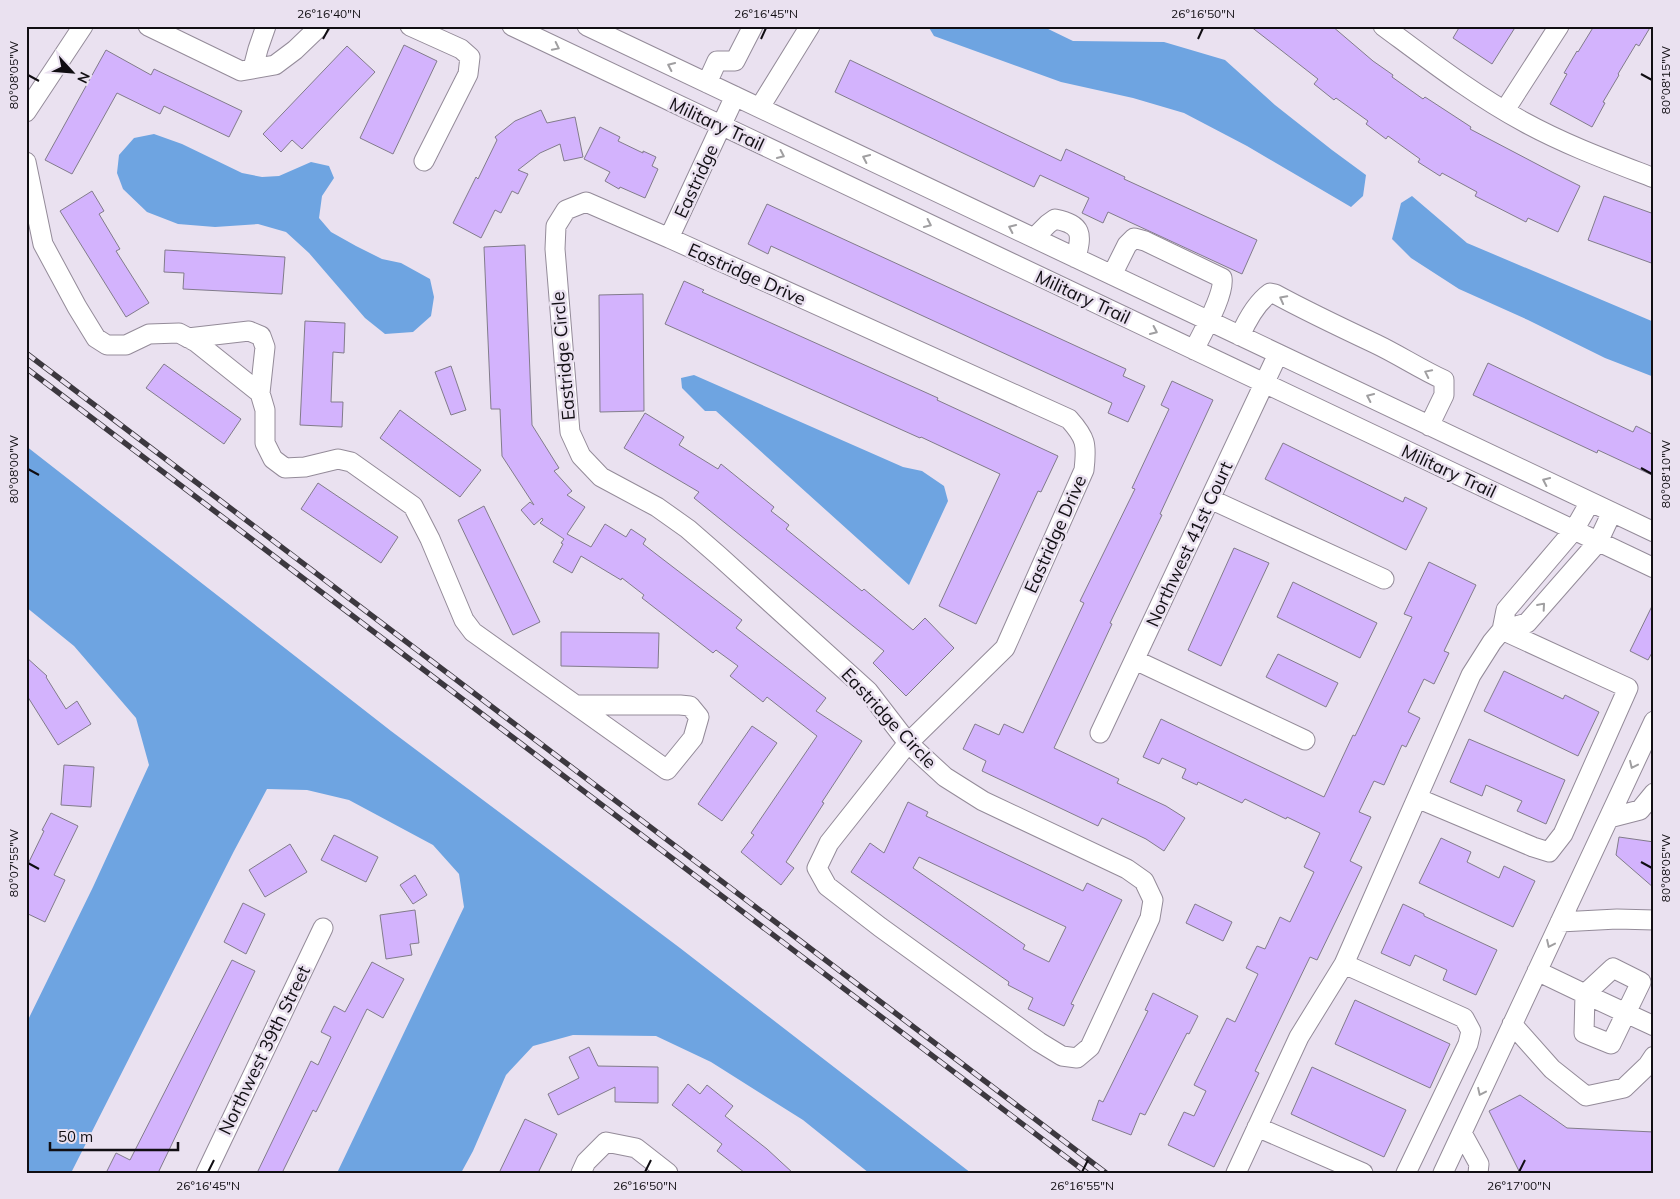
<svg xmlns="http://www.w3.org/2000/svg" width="1680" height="1199" font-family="Mulish,sans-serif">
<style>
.water{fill:#6ea4e1}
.building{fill:#d3b3fd;stroke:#827c8b;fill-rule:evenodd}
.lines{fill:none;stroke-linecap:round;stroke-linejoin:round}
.minor-casing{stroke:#948b99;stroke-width:21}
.minor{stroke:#fff;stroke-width:19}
.rail-casing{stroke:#3c383f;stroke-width:5.5}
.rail{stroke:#eae1f0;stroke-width:4;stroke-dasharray:11;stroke-linecap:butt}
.oneway{stroke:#a09fa1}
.ticks{fill:none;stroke:#110e13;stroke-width:2}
.labels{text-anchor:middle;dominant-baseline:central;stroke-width:5;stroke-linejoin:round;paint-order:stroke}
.street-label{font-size:18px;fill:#110e13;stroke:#eae1f0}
.neatline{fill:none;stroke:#110e13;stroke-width:2}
.ticks-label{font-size:12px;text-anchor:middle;fill:#110e13}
</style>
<rect width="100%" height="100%" fill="#eae1f0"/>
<!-- water -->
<path class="water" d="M928 26H1042L1073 41 1164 42 1225 60 1275 105 1332 150 1366 175 1363 196 1351 207 1247 146 1184 113 1133 98 1061 82 934 36Z
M154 134 182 144 242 173 262 177 279 176 311 162 329 166 334 178 322 196 319 218 331 232 356 246 382 259 401 263 430 279 434 297 431 316 413 332 385 334 365 318 309 253 286 232 258 224 215 227 178 224 147 212 123 189 117 173 119 155 134 138Z
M1412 196 1467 243 1654 322V377L1605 358 1528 320 1459 289 1411 258 1392 239 1401 203Z
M694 375 903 467 922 471 944 486 948 501 909 585 716 411H705L682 388 681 378Z
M26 446 391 731 680 948 971 1173H869L803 1120 711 1062 656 1036 573 1035 533 1046 506 1075 473 1151 461 1173H337L464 907 459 874 433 845 349 800 307 790 267 789 234 851 71 1173H26V1024L93 887 149 765 136 718 74 646 26 607Z"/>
<!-- building -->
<path class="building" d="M1250 26H1332L1373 61 1393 75 1392 77 1423 99 1425 97 1471 127 1470 129 1552 172 1580 186 1558 232 1528 218 1526 222 1475 196 1477 192 1442 173 1440 176 1418 162 1420 159 1388 136 1386 139 1366 124 1368 121 1336 98 1334 100 1314 84 1318 79Z
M1460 26H1516L1492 64 1453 38Z
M1594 26H1651L1639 46 1636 44 1618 74 1619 75 1603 102 1605 103 1592 127 1550 104 1567 74 1564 73 1577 51 1578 52Z
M404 45 437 61 393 154 360 138Z
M347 46 375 72 302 149 292 140 281 152 263 134Z
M106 50 151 75 154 69 242 111 229 137 164 106 160 114 117 93 72 174 45 160Z
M850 60 1061 161 1066 149 1125 177 1124 179 1257 240 1242 274 1108 212 1103 223 1082 213 1089 198 1040 175 1034 187 835 92Z
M541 110 547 123 575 117 583 157 564 161 560 144 540 153 518 170 528 174 518 194 512 191 501 213 495 210 481 238 453 223 476 177 478 179 497 140 495 137 515 121Z
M600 127 620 137 618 141 643 153V151L656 157 652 166 658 169 645 198 620 187 619 189 605 181 610 172 584 159Z
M92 191 104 211 99 214 120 249 116 251 149 303 126 317 60 211Z
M1604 196 1654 214V264L1588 240Z
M767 204 1126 369 1123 376 1145 386 1128 422 1108 413 1112 403 771 246 768 254 748 244Z
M525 245 532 425 559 468 554 471 572 491 567 495 585 507 567 534 591 547 605 524 626 537 631 529 646 539 643 544 742 620 736 628 826 698 816 711 862 741 822 802 824 803 786 862 794 868 781 885 741 852 754 835 751 833 817 736 767 697 763 702 730 676 738 666 716 650 713 653 642 598 644 595 622 578 621 580 581 556 572 573 553 562 563 544 561 543 564 539 540 523 543 520 542 518 534 525 521 510 530 502 534 505 502 456 500 409H491L484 247Z
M165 250 285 257 282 294 183 289 184 273 164 272Z
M684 281 704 290 702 292 918 389 938 398 937 400 1058 456 1041 492 1038 491 976 624 939 606 1000 474 921 437 920 438 665 324Z
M643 294 644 411 600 412 599 295Z
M305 321 345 323 344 353 333 352 331 402H343L342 427 300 425Z
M1488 363 1633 432 1636 426 1654 435V476L1598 450 1597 453 1473 395Z
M164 364 241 419 224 444 146 388Z
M451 366 466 410 451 415 435 372Z
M1172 381 1213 400 1160 514 1162 515 1110 623 1112 624 1054 748 1119 779 1117 783 1166 806 1185 818 1164 851 1146 839 1102 818 1098 826 982 771 986 761 963 749 975 724 999 735 1004 724 1023 733 1084 603 1080 601 1135 489 1132 488 1169 409 1161 405Z
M400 410 481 470 460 497 380 438Z
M645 413 684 437 679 445 718 469 721 464 774 507 771 511 789 525 786 529 862 591 864 589 913 630 925 618 954 648 906 696 873 663 884 651 694 498 699 492 624 448Z
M1283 443 1403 502 1405 497 1427 508 1406 550 1265 479Z
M318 483 398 537 381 563 301 509Z
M484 506 540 622 513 635 458 520Z
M1234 548 1269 563 1221 666 1188 650Z
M1429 562 1476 585 1444 651 1449 653 1434 684 1424 679 1408 712 1420 718 1406 747 1402 745 1384 785 1374 781 1359 812 1371 817 1350 861 1362 867 1317 960 1310 957 1255 1071 1259 1073 1214 1167 1168 1145 1184 1112 1194 1116 1206 1091 1194 1085 1227 1018 1235 1022 1258 974 1246 968 1257 946 1265 949 1280 917 1290 922 1314 872 1304 867 1320 833 1287 817 1286 819 1245 799 1242 803 1198 782 1197 785 1182 778 1186 769 1162 758 1159 764 1143 757 1161 719 1324 797 1353 735 1355 736 1412 617 1404 614Z
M1293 582 1377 623 1360 658 1277 617Z
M1654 602V649L1648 660 1630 651Z
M561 632 659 633 658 668 561 666Z
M1278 654 1338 683 1326 707 1266 677Z
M26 657 47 676 46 677 66 709 77 701 91 724 58 745 26 694Z
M1504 671 1563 699 1565 695 1599 712 1578 756 1484 711Z
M752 726 777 743 722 821 698 804Z
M1469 739 1565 780 1546 824 1517 811 1522 801 1486 785 1482 796 1450 782Z
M64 765 94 767 91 807 61 805Z
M908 802 928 812 926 816 1083 891 1087 883 1122 900 1071 1004 1074 1005 1064 1026 1028 1009 1033 998 1008 985 1009 982 851 872 870 843 884 853ZM919 857 1066 927 1049 962 1023 949 1025 945 913 868Z
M51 813 78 826 54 875 65 880 45 922 26 913V868L44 831 42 830Z
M334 835 378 857 366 882 321 860Z
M1619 837 1654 842V888L1616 855Z
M1441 838 1471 852 1467 862 1499 878 1504 866 1535 881 1513 927 1419 883Z
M290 844 307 872 265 897 249 870Z
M415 875 427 895 413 904 400 885Z
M243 903 265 914 246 954 224 942Z
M1195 904 1232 922 1223 941 1186 923Z
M1403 904 1424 914V916L1497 950 1476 995 1443 980 1447 970 1415 955 1410 966 1381 953Z
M415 910 419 943 410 944 412 955 386 959 380 915Z
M232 960 255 971 158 1173H106L116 1153 130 1160Z
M372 962 404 979 383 1018 367 1009 316 1112 313 1110 282 1173H257L311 1061 318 1065 331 1037 321 1032 334 1006 345 1012Z
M1153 993 1198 1016 1189 1034 1187 1033 1145 1115 1140 1113 1131 1135 1092 1120 1099 1100 1103 1102 1148 1011 1145 1010Z
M1355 1000 1450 1044 1430 1088 1335 1044Z
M589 1047 598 1066 658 1067V1103L615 1102V1087L558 1115 548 1094 579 1078 569 1057Z
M1312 1067 1406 1110 1384 1157 1291 1114Z
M688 1084 700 1094 707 1085 733 1106 725 1116 767 1149 793 1173H745L717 1151 722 1144 672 1105Z
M1520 1095 1567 1128 1654 1132V1173H1520L1489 1111Z
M525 1119 557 1134 538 1173H499Z"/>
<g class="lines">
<defs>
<path id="minor" d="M148 26 241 71 275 65 295 50 320 26
M410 26 461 49 470 57 468 74 424 161
M512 26 1654 568
M587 26 1654 532
M1383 26C1429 60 1474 95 1524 122 1566 145 1610 161 1654 178
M253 68 258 49 266 26
M707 83 717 61H735L753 26
M760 107 810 26
M1505 110 1559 26
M26 112 83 26
M26 162 43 244 77 307 96 338 107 345H126L149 334 179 333 196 342 260 393 265 410V443L273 459 285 468 305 467 338 459 351 462 413 506 430 539 464 620 473 632 667 770 693 738 699 717 690 706 680 705H576
M669 238 586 202 566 210 556 226 555 249 570 432 581 456 601 477 657 507 688 529 719 556 868 691 908 743 945 777 983 801 1127 869 1144 881 1153 900 1150 918 1090 1047 1077 1058 1062 1056 1039 1042 880 927 827 886 817 868 829 843 908 743 1005 648 1084 470C1087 444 1086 438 1069 419L669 238
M669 238 735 96
M1034 238 1048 224 1055 219C1083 225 1082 234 1076 258
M1112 275 1127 245 1134 238 1145 241 1222 278C1225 295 1202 333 1194 350
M1240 336C1247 320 1256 303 1270 293L1275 294C1308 312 1342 328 1376 344 1399 355 1420 369 1444 380V395L1429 426
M188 338 249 331 261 336 265 347 260 393
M1210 499 1384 579
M1502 630 1527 623 1598 542 1612 512
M1135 660 1305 740
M1100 733 1278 354
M1417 798 1533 847 1549 852 1563 834 1628 688 1502 630
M1609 818 1640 810 1654 793
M1560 922 1617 919 1654 920
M1344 964 1464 1018 1471 1031 1468 1044 1406 1173
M1537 971 1585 994 1613 968 1641 982 1611 1044 1584 1033 1585 994 1654 1026
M1512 1024 1552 1069 1586 1096 1624 1088 1648 1065 1654 1056
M1257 1127 1363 1173
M1462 1133 1479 1164 1478 1173
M206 1173 323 928
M581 1173 586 1162 606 1142 636 1148 668 1173
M1236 1173 1299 1037 1344 964 1471 675 1492 642 1502 630 1506 610 1574 530 1590 502
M1443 1173 1654 721"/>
</defs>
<!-- minor casing -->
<use href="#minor" class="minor-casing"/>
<!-- minor -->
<use href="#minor" class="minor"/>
<defs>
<path id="rail" d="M26 353 1106 1173
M26 368 1087 1173"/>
</defs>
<!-- rail casing -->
<use href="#rail" class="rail-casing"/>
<!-- rail -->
<use href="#rail" class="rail"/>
</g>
<!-- one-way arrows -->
<defs><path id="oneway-chevron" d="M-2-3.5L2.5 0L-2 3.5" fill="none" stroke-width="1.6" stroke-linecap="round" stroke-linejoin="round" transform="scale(1.25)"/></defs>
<g class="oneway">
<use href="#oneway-chevron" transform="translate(556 47) rotate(26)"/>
<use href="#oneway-chevron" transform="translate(671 66) rotate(-155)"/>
<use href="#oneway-chevron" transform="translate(781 155) rotate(25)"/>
<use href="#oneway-chevron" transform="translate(866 158) rotate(-155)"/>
<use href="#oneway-chevron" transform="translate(928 224) rotate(25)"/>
<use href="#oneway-chevron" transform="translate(1012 228) rotate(-155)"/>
<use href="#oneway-chevron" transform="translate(1283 299) rotate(-152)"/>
<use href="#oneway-chevron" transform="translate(1154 331) rotate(25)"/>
<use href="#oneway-chevron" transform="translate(1428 373) rotate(-154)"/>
<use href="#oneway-chevron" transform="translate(1370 397) rotate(-155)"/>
<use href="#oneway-chevron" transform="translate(1546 481) rotate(-155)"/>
<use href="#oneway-chevron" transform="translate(1542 606) rotate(-49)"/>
<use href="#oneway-chevron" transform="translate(1633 765) rotate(115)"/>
<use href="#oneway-chevron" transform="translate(1550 944) rotate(115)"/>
<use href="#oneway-chevron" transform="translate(1481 1092) rotate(115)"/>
</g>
<!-- ticks -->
<path class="ticks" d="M323 39 329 28M761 39 766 28M1198 39 1203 28M1641 74 1652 80M28 75 39 81M1641 468 1652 474M28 469 39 475M1641 862 1652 868M28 863 39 869M208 1172 214 1160M645 1172 651 1160M1082 1172 1088 1160M1519 1172 1525 1160"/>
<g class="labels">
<!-- street labels -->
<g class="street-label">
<text transform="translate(717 124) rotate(25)">Military Trail</text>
<text transform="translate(696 181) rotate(-65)">Eastridge</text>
<text transform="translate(747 274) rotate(24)">Eastridge Drive</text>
<text transform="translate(1083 297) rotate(25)">Military Trail</text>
<text transform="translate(563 356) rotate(-95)">Eastridge Circle</text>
<text transform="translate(1449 471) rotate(25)">Military Trail</text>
<text transform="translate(1055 534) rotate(-66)">Eastridge Drive</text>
<text transform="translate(1189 544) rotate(-65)">Northwest 41st Court</text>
<text transform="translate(889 718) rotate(47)">Eastridge Circle</text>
<text transform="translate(264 1050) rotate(-64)">Northwest 39th Street</text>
</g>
</g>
<!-- border -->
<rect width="1680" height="1199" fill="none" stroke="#eae1f0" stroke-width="55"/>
<!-- north arrow -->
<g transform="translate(72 72) rotate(116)" stroke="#eae1f0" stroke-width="4" paint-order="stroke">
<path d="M0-4L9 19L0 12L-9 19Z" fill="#110e13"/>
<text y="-8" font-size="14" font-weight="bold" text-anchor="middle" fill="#110e13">N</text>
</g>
<!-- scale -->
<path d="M50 1142v8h128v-8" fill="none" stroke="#110e13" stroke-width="2.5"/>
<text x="58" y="1142" font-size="15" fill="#110e13" stroke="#eae1f0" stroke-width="4" paint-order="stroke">50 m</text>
<rect x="28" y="28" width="1624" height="1144" class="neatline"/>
<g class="ticks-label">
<text x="329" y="18">26°16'40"N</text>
<text x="766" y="18">26°16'45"N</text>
<text x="1203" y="18">26°16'50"N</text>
<text transform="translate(14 75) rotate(-90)" y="4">80°08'05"W</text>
<text transform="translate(1666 80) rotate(-90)" y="4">80°08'15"W</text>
<text transform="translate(14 469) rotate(-90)" y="4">80°08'00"W</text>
<text transform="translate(1666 474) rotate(-90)" y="4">80°08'10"W</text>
<text transform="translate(14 863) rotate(-90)" y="4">80°07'55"W</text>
<text transform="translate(1666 868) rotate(-90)" y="4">80°08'05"W</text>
<text x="208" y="1190">26°16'45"N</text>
<text x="645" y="1190">26°16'50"N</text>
<text x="1082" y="1190">26°16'55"N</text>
<text x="1519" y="1190">26°17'00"N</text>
</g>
</svg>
